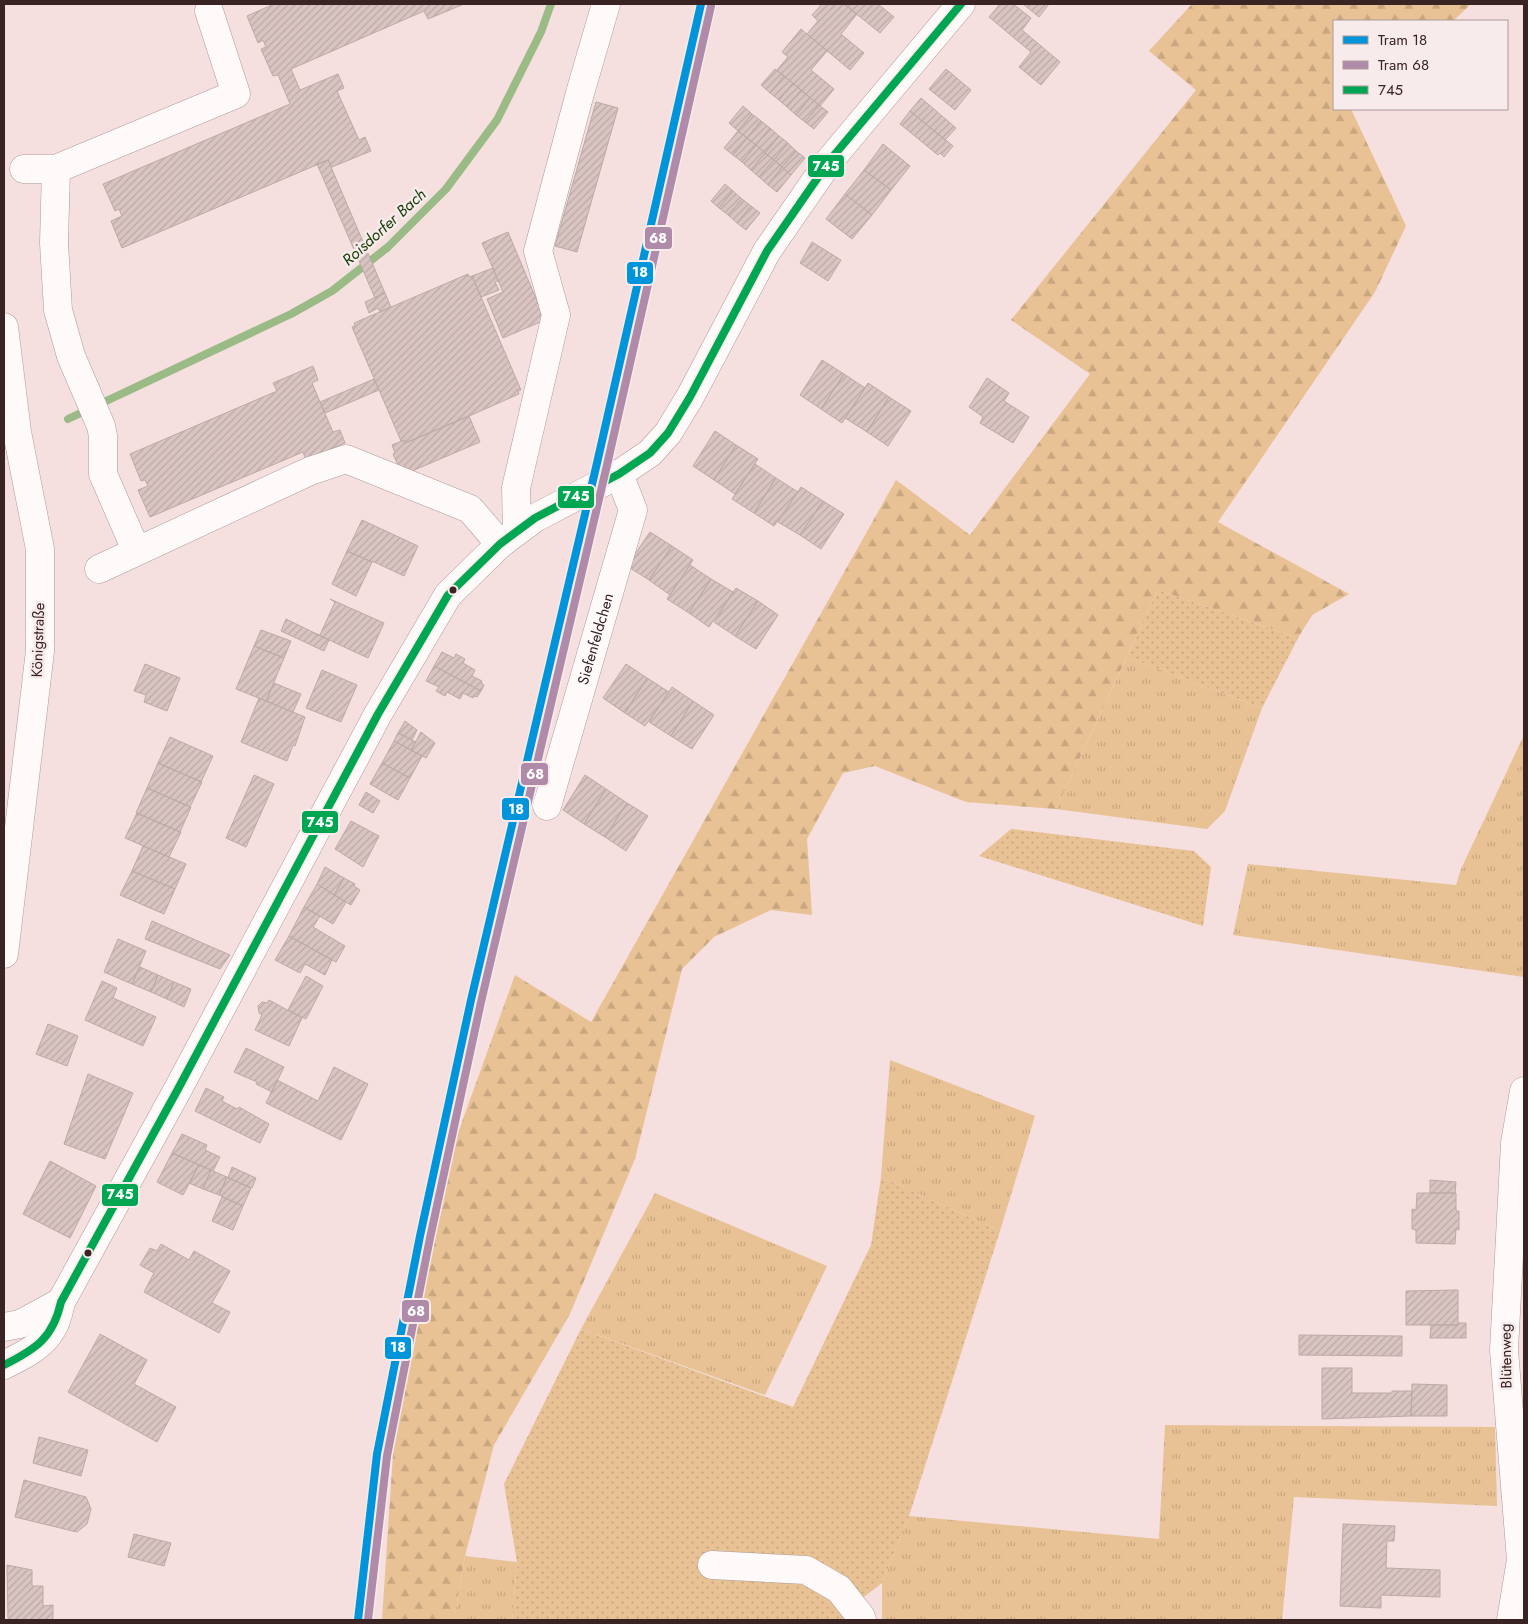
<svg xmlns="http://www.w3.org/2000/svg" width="1528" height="1624" font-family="Jost,sans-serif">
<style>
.grass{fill:url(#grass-tufts)}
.forest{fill:url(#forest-firs)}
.garden{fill:url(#garden-dots)}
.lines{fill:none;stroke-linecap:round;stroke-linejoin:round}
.stream{stroke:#9abb85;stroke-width:8}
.building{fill:url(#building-hatch);stroke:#bda9a6}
.minor-casing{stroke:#af9b9b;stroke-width:29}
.minor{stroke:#fefafa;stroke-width:28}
.bus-1-casing{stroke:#f8ebeb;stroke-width:11}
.bus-1{stroke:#00a651;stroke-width:8}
.tram-1-casing{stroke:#f8ebeb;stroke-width:11}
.tram-2-casing{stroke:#f8ebeb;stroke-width:11}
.tram-1{stroke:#0095da;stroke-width:8}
.tram-2{stroke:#b08aa9;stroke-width:8}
.bus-dot{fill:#392323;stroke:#f8ebeb;stroke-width:2}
.labels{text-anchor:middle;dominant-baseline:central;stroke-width:5;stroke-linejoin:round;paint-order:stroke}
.street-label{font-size:15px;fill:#392323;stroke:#f8ebeb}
.water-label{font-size:16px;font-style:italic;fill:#163c04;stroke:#f8ebeb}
.line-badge{stroke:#f8ebeb;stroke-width:2}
.badge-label{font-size:14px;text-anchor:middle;font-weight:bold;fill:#fff}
</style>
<defs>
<pattern id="grass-tufts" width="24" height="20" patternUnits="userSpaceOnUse" patternTransform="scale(1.25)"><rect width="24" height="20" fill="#e8c294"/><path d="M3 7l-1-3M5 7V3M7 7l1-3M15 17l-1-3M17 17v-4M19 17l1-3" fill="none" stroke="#c8a67f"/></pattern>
<pattern id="forest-firs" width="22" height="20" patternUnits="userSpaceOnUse" patternTransform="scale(1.25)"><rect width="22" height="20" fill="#e8c294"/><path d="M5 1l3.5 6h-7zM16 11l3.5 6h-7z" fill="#c8a67f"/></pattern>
<pattern id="garden-dots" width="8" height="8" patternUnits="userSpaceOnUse" patternTransform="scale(1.25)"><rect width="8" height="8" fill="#e8c294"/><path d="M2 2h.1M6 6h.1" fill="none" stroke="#c8a67f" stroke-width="1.8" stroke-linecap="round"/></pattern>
<pattern id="building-hatch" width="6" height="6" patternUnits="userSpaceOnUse" patternTransform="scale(1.25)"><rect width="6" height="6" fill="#d9c4c1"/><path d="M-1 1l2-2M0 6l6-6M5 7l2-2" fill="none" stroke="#bba8a6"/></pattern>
</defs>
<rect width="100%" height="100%" fill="#f5dfdf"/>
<!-- grass -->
<path class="grass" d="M1127 657 1262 708 1225 811 1207 829 1056 809Z
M1524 735V977L1233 935 1248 864 1456 885 1461 869Z
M890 1060 1035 1116 1000 1231 881 1177Z
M655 1193 827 1266 765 1395 581 1329Z
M1165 1425 1495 1427 1497 1506 1294 1497 1282 1620H882V1583L909 1516 1159 1539Z
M465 1556 517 1562 512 1620H454Z"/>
<!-- forest -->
<path class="forest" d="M1192 4H1471L1453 21H1334V109H1351L1406 226 1375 292 1218 522 1349 594 1312 615 1298 638 1158 590 1056 809 966 802 875 766 843 773 807 839 812 915 771 910 714 937 682 969 635 1159 570 1314 494 1445 465 1556 454 1620H382L395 1424 454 1144 515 975 591 1022 896 480 970 535 1090 374 1011 320 1196 90 1149 51Z"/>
<!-- garden -->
<path class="garden" d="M1158 590 1298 638 1262 708 1127 657Z
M1011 829 1194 851 1211 867 1203 926 979 856Z
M881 1177 1000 1231 909 1516 882 1583 847 1610 849 1620H512L517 1562 504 1484 581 1329 793 1407 871 1245Z"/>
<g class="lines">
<!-- stream -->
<path class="stream" d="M68 419 291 314 332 291 388 247 446 189 497 120 541 32 551 4"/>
</g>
<!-- building -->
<path class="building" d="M274 4H464L428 19 424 11 291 69 300 90 338 74 344 88 337 91 359 140 365 137 371 151 332 167 328 160 122 248 111 221 122 216 119 209 115 211 103 184 290 104 278 75 273 76 261 49 266 47 263 40 258 43 247 16Z
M822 4H844L857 14 841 34 864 53 850 70 807 34 818 21 812 15Z
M844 4H878L894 17 880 33Z
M1000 4H1013L1031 18 1022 30 1060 62 1041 85 1019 67 1031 52 989 17Z
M1023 4H1049L1039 17Z
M801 29 827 51 811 70 834 89 820 106 777 70 788 57 782 52Z
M775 69 784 76 770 93 761 85Z
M946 69 971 90 955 110 929 89Z
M784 76 793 83 779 100 770 93Z
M793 83 801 90 787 107 779 100Z
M801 90 810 98 796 115 787 107Z
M810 98 819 105 805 122 796 115Z
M921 98 956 128 945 140 910 111Z
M596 102 618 108 577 252 555 246Z
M819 105 828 112 814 129 805 122Z
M743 106 752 114 738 131 729 123Z
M910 111 953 146 944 157 940 153 938 155 900 124Z
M752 114 761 121 747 138 738 131Z
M761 121 770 128 756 145 747 138Z
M770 128 779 136 765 153 756 145Z
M738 131 747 138 733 155 724 148Z
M779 136 788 143 774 160 765 153Z
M747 138 756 145 742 162 733 155Z
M788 143 796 151 782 167 774 160Z
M883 144 910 166 891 190 864 170Z
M756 145 765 153 751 170 742 162Z
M796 151 805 158 791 175 782 167Z
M765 153 774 160 759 177 751 170Z
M328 160 385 293 375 298 317 164Z
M774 160 782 167 768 185 759 177Z
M782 167 791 175 777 192 768 185Z
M864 170 891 190 872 215 845 194Z
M725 184 733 191 719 208 711 201Z
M733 191 742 199 728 215 719 208Z
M845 194 872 215 852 239 826 219Z
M742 199 751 206 737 223 728 215Z
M751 206 760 213 746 230 737 223Z
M508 232 545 320 503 338 487 299 503 292 482 243Z
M812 242 841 260 828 281 800 263Z
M493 268 498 281 495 282 499 290 481 297 472 276Z
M468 274 469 277 472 276 521 390 518 391 519 394 469 416 405 443 404 440 401 441 352 327 355 326 354 323Z
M385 293 391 307 380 312 378 308 369 313 365 302Z
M822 360 844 374 821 409 800 395Z
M313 366 318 380 312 383 320 402 333 432 340 430 345 443 306 460 303 452 150 517 138 490 148 486 145 480 141 481 130 454 277 391 273 383Z
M844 374 865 388 842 423 821 409Z
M987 378 1009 393 1004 401 1029 417 1013 443 980 423 983 417 969 407Z
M374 379 379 390 325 413 320 402Z
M868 383 889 397 867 432 845 418Z
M889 397 911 411 888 446 867 432Z
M469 416 480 442 405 474 401 466 399 467 393 454 395 453 392 445 404 440 405 443Z
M715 431 736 445 714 480 693 466Z
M736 445 758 459 735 494 714 480Z
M755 464 776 478 754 513 732 499Z
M776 478 798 492 774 526 754 513Z
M801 487 823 501 800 535 778 522Z
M823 501 844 514 821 549 800 535Z
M362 520 418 546 404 576 372 561V562L347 551Z
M650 532 672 546 649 580 627 566Z
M672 546 693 560 670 595 649 580Z
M347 551 372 562 356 596 332 584Z
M690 565 711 579 689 613 667 599Z
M711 579 733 592 709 627 689 613Z
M736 588 758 601 735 636 714 622Z
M330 599 384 623 368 658 314 633 320 635 335 602Z
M758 601 778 615 756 649 735 636Z
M286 619 329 640 324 651 281 631Z
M261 630 291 641 284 658 254 646Z
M254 646 284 658 266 701 236 689Z
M442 652 454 658 456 654 465 659 463 663 475 670 472 676 482 681 481 683 484 685 481 691 434 666Z
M145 664 180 678 167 711 144 702 146 695 134 691Z
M626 664 647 678 625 713 603 698Z
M434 666 481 691 477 697 474 696 473 698 463 693 460 699 447 692 445 696 436 691 439 687 426 681Z
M322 670 357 685 341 722 306 708Z
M647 678 669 692 645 726 625 713Z
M274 683 301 694 293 712 266 701Z
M672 687 693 701 671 736 649 722Z
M259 698 305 717 295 746 293 745 287 761 241 742Z
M693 701 714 715 692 749 671 736Z
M405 721 417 730 412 740 398 733Z
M421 732 435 743 426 758 411 750Z
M398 733 416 742 411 750 394 741Z
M170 737 213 756 201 782 158 763Z
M394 741 422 756 410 778 382 763Z
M158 763 202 782 190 807 147 788Z
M382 763 410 778 398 800 370 784Z
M254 775 274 784 246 847 226 838Z
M585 775 606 789 584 824 563 810Z
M147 788 191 807 180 832 136 813Z
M606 789 627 803 605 837 584 824Z
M366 792 380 801 373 813 359 805Z
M627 803 648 816 626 851 605 837Z
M137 813 181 832 169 857 125 838Z
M351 821 379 836 363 867 335 849Z
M143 846 186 864 175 889 132 871Z
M325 867 344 878 334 895 317 884Z
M132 871 175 889 164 914 120 895Z
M344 878 355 884 354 886 360 890 351 905 334 895Z
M317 884 346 902 333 924 304 907Z
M304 907 320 916 313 927 345 946 336 962 289 936Z
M152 921 230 955 220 969 145 939Z
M289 936 332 960 325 975 305 964 300 973 275 960Z
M118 939 146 951 132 984 104 972Z
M140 967 158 975 151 992 132 984Z
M158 975 174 982 167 999 151 992Z
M306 976 323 986 306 1019 288 1010Z
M102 981 117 988 113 998 156 1017 143 1046 85 1020Z
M174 982 191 989 184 1007 167 999Z
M269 1000 302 1018 289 1046 255 1030 262 1015 259 1013 258 1006 262 1002 267 1003Z
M48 1024 78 1036 67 1066 36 1054Z
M246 1048 284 1067 272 1092 256 1084 257 1082 234 1072Z
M334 1067 368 1084 341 1140 266 1103 277 1080 318 1101Z
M88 1074 133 1093 105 1159 64 1144Z
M206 1088 224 1097 222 1101 237 1109 239 1107 269 1124 260 1143 195 1111Z
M182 1134 207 1145 205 1150 220 1157 213 1171 172 1153Z
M172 1153 199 1165 183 1195 157 1182Z
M50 1161 96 1186 70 1238 23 1214Z
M199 1165 211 1170 203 1189 189 1183Z
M232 1167 256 1178 252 1188 228 1178Z
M211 1170 227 1177 219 1195 203 1189Z
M227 1177 251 1188 243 1206 219 1195Z
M1430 1180 1456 1182 1455 1193H1430Z
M1417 1193H1456V1211H1459V1230L1456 1229 1455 1244 1416 1243V1230L1412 1229V1209L1416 1210Z
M222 1197 243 1206 233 1230 212 1221Z
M161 1244 189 1260 194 1251 230 1271 212 1303 230 1312 219 1333 144 1292 154 1273 140 1265 150 1248 157 1251Z
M1458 1290V1325H1406V1291Z
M1458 1323H1466V1338H1430L1431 1325H1458Z
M100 1334 147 1360 134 1384 176 1407 157 1442 68 1392Z
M1299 1335 1402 1336V1356L1299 1355Z
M1322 1368H1352V1393H1392V1391H1412L1411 1416 1322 1419Z
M1412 1384 1447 1385V1416H1411Z
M39 1437 88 1450 81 1476 33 1463Z
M24 1480 86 1497 91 1509 87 1524 77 1532 15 1517Z
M1343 1524 1395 1526 1394 1541H1387L1386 1568 1440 1570V1597L1381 1595V1608L1340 1606Z
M134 1534 171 1543 164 1566 128 1557Z
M7 1565 32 1570V1586H43V1606L53 1605V1620H8Z"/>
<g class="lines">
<defs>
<g id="minor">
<path d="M24 169H56L236 94 209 11"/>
<path d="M56 169 54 243 58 310 71 356 101 426 103 436V474L136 550"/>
<path d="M4 327 17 432 40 549V651L4 954"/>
<path d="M517 531 516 488 556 315 538 251 580 93 606 4"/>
<path d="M99 569 310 471 346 459 470 509 500 544"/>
<path id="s1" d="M547 806 633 510 619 474"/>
<path d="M4 1327 20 1324 61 1302"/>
<path d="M4 1365C22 1356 42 1347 52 1329 57 1322 59 1311 61 1302L178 1089 378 714 448 595 500 544 535 518 619 474 650 453 668 433 690 397 767 251 830 160 961 4"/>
<path d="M712 1565 806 1570 839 1589 861 1617 862 1620"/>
<path d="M1511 1620 1521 1560 1504 1350 1515 1143 1524 1091"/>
</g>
</defs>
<!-- minor casing -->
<use href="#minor" class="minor-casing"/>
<!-- minor -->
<use href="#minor" class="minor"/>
<defs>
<path id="bus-1" d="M4 1365C36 1349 53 1338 61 1302L178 1089 378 714 448 595 500 544 535 518 619 474 650 453 668 433 690 397 767 251 830 160 961 4"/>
</defs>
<!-- bus-1 casing -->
<use href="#bus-1" class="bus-1-casing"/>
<!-- bus-1 -->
<use href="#bus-1" class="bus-1"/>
<defs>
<path id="tram-1" d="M358 1620 377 1454 420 1236 471 1000 597 463 701 4"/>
<path id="tram-2" d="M368 1620 387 1456 430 1238 481 1002 607 465 711 6"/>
</defs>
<!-- tram-1 casing -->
<use href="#tram-1" class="tram-1-casing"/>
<!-- tram-2 casing -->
<use href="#tram-2" class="tram-2-casing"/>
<!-- tram-1 -->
<use href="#tram-1" class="tram-1"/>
<!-- tram-2 -->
<use href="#tram-2" class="tram-2"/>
</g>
<!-- markers -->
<g class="bus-dot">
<circle cx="453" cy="590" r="4.5"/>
<circle cx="88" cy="1253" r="4.5"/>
</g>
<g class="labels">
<!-- street labels -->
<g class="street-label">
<text stroke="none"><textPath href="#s1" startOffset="174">Siefenfeldchen</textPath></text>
<text transform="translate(38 640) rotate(-88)">Königstraße</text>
<text transform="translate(1506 1356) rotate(-91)">Blütenweg</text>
</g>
<!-- water labels -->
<g class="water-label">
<text transform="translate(384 227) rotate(-42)">Roisdorfer Bach</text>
</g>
</g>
<g class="line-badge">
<rect x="807" y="154" width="38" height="24" rx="5" fill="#00a651"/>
<rect x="644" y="226" width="29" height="24" rx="5" fill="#b08aa9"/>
<rect x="626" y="261" width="28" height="24" rx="5" fill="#0095da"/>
<rect x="557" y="485" width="38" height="24" rx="5" fill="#00a651"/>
<rect x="520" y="762" width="29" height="24" rx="5" fill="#b08aa9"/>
<rect x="501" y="797" width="29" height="24" rx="5" fill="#0095da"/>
<rect x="301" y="810" width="38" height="24" rx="5" fill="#00a651"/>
<rect x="101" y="1183" width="38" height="24" rx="5" fill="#00a651"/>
<rect x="401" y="1299" width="29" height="24" rx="5" fill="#b08aa9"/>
<rect x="384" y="1336" width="28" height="24" rx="5" fill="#0095da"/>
</g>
<g class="badge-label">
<text x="826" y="171">745</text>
<text x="658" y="243">68</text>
<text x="640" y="277">18</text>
<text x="576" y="501">745</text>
<text x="535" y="779">68</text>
<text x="516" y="814">18</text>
<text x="320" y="827">745</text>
<text x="120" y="1199">745</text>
<text x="416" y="1316">68</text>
<text x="398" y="1352">18</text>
</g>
<!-- border -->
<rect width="1528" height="1624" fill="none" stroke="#392323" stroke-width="10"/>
<!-- legend -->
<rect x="1333" y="20" width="175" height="90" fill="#f8ebeb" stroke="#ac9b9b"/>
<rect x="1343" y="36" width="25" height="8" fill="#0095da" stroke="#ac9b9b"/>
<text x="1378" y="45" font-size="15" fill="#392323">Tram 18</text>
<rect x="1343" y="61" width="25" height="8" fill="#b08aa9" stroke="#ac9b9b"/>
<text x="1378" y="70" font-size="15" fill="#392323">Tram 68</text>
<rect x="1343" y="86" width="25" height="8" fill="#00a651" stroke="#ac9b9b"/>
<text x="1378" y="95" font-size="15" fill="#392323">745</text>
</svg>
